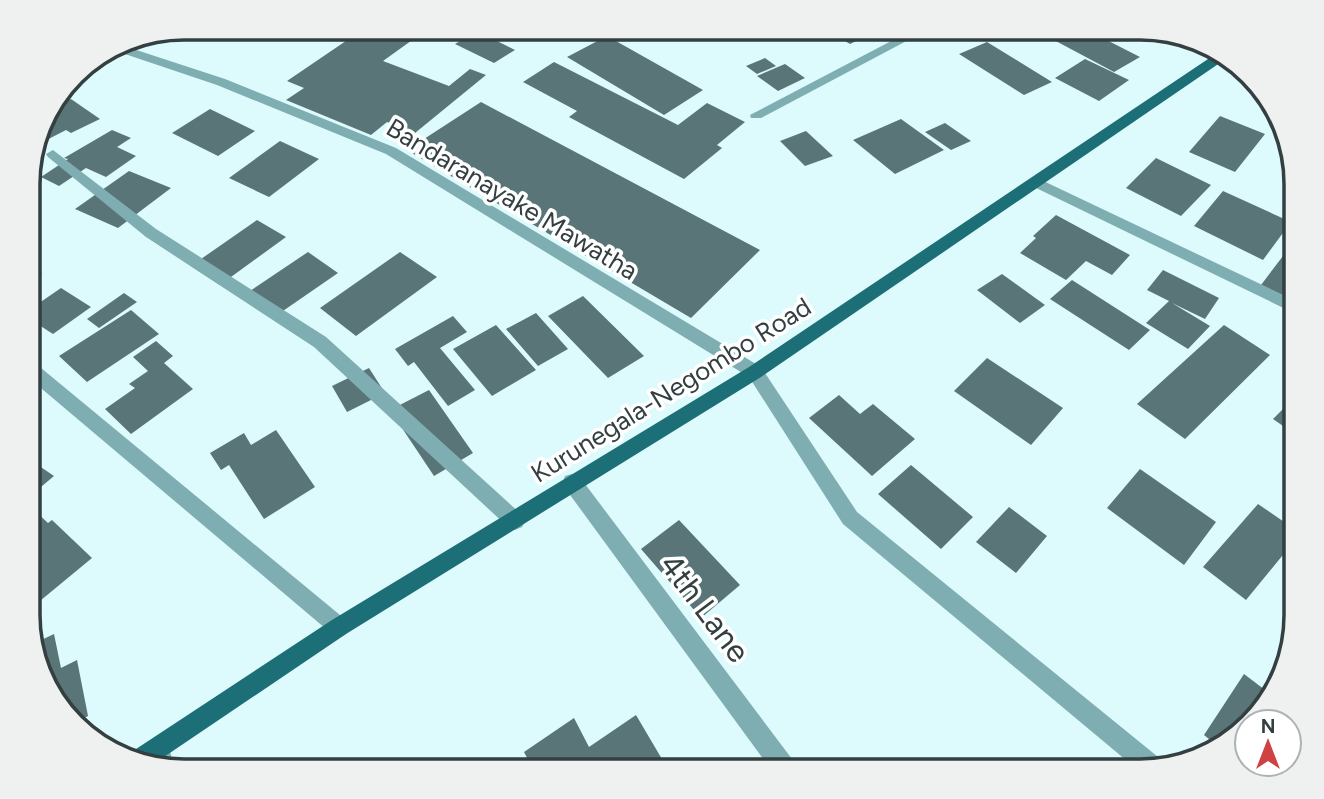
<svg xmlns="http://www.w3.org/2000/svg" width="1324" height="799" font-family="Figtree,sans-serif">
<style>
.building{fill:#5a7577}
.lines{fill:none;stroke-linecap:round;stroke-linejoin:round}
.street{fill:#7eaeb2;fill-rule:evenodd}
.primary{fill:#1c6f76;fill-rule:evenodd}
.labels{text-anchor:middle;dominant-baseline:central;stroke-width:7;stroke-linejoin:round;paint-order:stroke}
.street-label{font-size:26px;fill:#333f40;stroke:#fff}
.near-street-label{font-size:32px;fill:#333f40;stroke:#fff}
.rim{fill:none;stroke:#333f40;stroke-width:3.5}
</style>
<rect width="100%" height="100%" fill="#ddfafd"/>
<!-- building -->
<path class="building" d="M365 28H429L383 61 449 86 470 69 486 75 415 133 387 122 371 135 286 100 304 88 287 81Z
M531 28H562L546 36Z
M823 28H868L875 32 850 44Z
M1073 28H1083L1140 57 1114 72 1052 39Z
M477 31 515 50 494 63 455 44Z
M607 36 703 90 664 115 567 57Z
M987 42 1052 82 1024 95 959 54Z
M765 58 776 66 757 74 746 66Z
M1085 59 1129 80 1099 101 1055 78Z
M554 62 678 125 707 103 745 122 717 145 722 148 684 179 569 117 577 111 523 82Z
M785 64 805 78 778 91 757 76Z
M71 99 100 119 71 133 66 130 35 146 42 122 48 119 44 116 48 110Z
M481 102 760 250 691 318 407 150Z
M210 109 255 131 218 156 172 133Z
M1220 116 1265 134 1235 172 1189 152Z
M901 119 944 150 895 174 853 140Z
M945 123 971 141 951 150 925 132Z
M112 130 131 138 117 147 136 156 106 177 86 168 59 186 41 177 68 159 64 158Z
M806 131 833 156 805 166 780 141Z
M280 141 319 159 269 197 229 178Z
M1156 158 1211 185 1181 216 1126 188Z
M129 171 171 188 118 228 75 209Z
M1223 191 1291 222 1263 260 1194 226Z
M1056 215 1130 255 1112 275 1086 261 1066 280 1020 253 1036 238 1033 236Z
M257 220 286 237 220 285 191 266Z
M308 252 338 273 280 313 250 291Z
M400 252 437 277 356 336 320 308Z
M1286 252 1296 256V302L1261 285Z
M29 264 42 273 29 281Z
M1163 270 1219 298 1205 319 1172 303 1210 326 1188 349 1146 323 1169 301 1147 290Z
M1002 274 1045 305 1020 323 977 290Z
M1072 280 1150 330 1129 350 1050 299Z
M61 288 91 307 53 334 39 325 29 332V310Z
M124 293 137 302 99 328 87 319Z
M583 296 644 356 608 378 548 316Z
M131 310 159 334 87 382 59 356Z
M536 313 568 349 538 366 506 329Z
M453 316 467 332 440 348 475 390 448 406 414 362 408 366 395 349Z
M496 325 536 370 492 396 453 349Z
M1224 325 1270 355 1185 439 1137 404Z
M156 341 173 356 164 363 193 389 131 434 105 409 135 388 129 384 148 371 133 357Z
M987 358 1063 408 1031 445 954 391Z
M369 368 385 393 347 412 332 386Z
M429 390 473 453 434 476 390 410Z
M839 395 860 414 873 404 915 439 872 476 809 418Z
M1296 396V435L1273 419Z
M276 430 315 487 264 519 229 465 221 470 210 453 244 433 251 445Z
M29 459 54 476 29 497Z
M911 465 973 517 941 549 878 494Z
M1140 469 1216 522 1184 565 1107 508Z
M1258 504 1296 530V539L1246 600 1203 567Z
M31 507 48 523 52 520 92 558 29 610V508Z
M1009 507 1047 536 1016 573 976 542Z
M679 520 740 585 701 618 641 549Z
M54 634 61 668 77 660 88 716 76 722 54 701 33 644Z
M1244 674 1273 696 1220 748 1204 735Z
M636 715 669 771H534L524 752 574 718 589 747Z"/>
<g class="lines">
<!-- street -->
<path class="street" d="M916 28H931L761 118H751L750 115Z
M118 44 225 79 396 148 761 367 857 512 1163 761 1165 766 1139 771 843 524 749 377 386 154 217 85 110 49Z
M53 150 156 229 326 337 522 515 525 521 522 527 515 530 508 527 314 347 146 237 48 157 46 154Z
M1035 177 1296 301V314L1030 185V179Z
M29 361 35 363 346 620 350 627 346 634 339 638 332 634 29 378Z
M572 474 579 476 795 763 799 771H772L565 488 563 482 565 476Z
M159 737 167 741 175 769 151 762 147 749 151 741Z"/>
<!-- primary -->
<path class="primary" d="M1220 51 1227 58 761 377 346 634 155 763 130 757 133 751 332 620 749 367Z"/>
</g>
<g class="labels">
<!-- street labels -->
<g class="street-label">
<text transform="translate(512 199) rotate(31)">Bandaranayake Mawatha</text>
<text transform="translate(671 390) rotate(-32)">Kurunegala-Negombo Road</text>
</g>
<!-- near-street labels -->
<g class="near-street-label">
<text transform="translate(705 608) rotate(53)">4th Lane</text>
</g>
</g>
<!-- crop -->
<path d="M0 0H1324V799H0ZM184 40H1140A144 144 0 0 1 1284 184V615A144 144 0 0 1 1140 759H184A144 144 0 0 1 40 615V184A144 144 0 0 1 184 40Z" fill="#eff0f0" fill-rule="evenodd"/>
<path class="rim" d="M184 40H1140A144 144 0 0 1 1284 184V615A144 144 0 0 1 1140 759H184A144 144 0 0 1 40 615V184A144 144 0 0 1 184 40Z"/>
<!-- north arrow -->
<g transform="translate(1268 743)"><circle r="33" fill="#ffffff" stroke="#adb2b3" stroke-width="2"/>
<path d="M0-5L12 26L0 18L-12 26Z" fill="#d04144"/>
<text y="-10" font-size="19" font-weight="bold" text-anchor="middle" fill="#333f40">N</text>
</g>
</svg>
